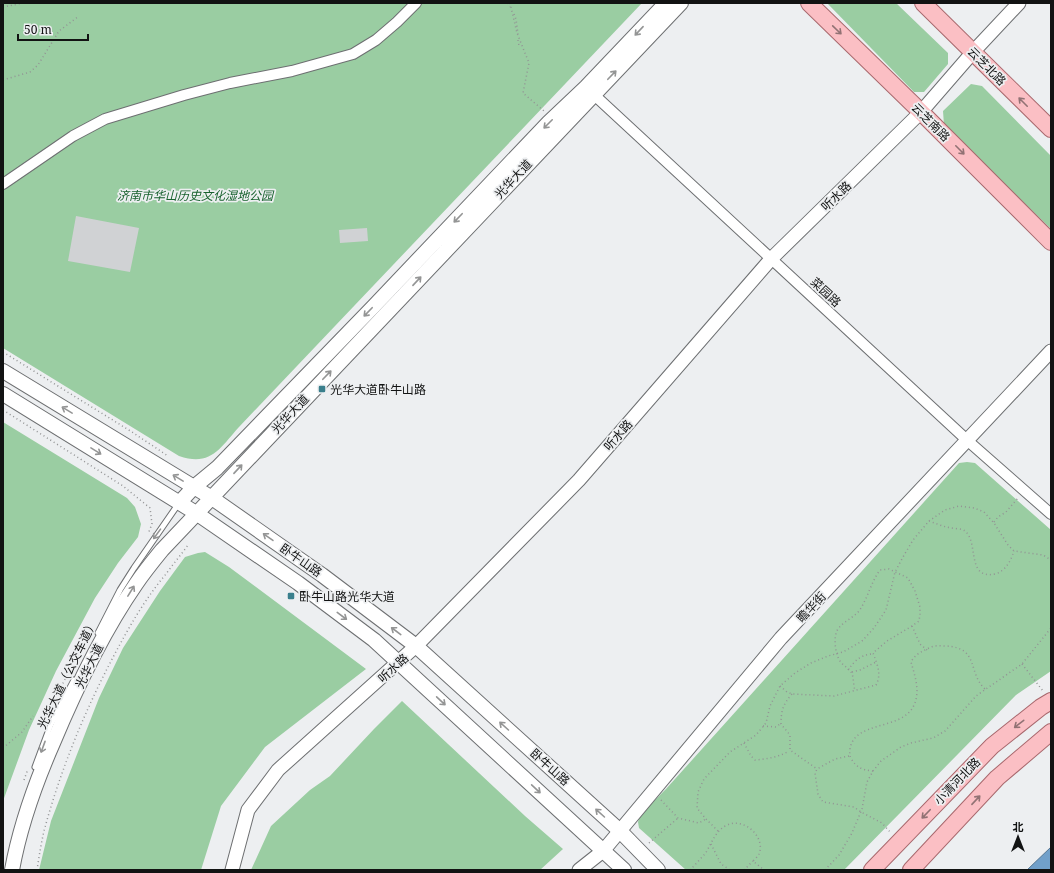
<svg xmlns="http://www.w3.org/2000/svg" width="1054" height="873" font-family="'Noto Serif','Noto Sans SC',serif">
<style>
.green{fill:#9acda2}
.water{fill:#71a0ca;stroke:#547693}
.building{fill:#d0d2d4}
.lines{fill:none;stroke-linecap:round;stroke-linejoin:round}
.service-casing{stroke:#6d6f71;stroke-width:7}
.minor-casing{stroke:#6d6f71;stroke-width:12}
.tertiary-casing{stroke:#6d6f71;stroke-width:15}
.secondary-casing{stroke:#6d6f71;stroke-width:16}
.primary-casing{stroke:#a8686d;stroke-width:18}
.path{stroke:#929394;stroke-width:1.5;stroke-dasharray:1 3;stroke-linecap:butt}
.service{stroke:#fff;stroke-width:5}
.minor{stroke:#fff;stroke-width:10}
.tertiary{stroke:#fff;stroke-width:13}
.secondary{stroke:#fff;stroke-width:14}
.primary{stroke:#fbbfc4;stroke-width:16}
.oneway{stroke:#927274}
.oneway2{stroke:#949595}
.poi-dot{fill:#3a7f8c;stroke:#edeff1;stroke-width:1.5}
.labels{text-anchor:middle;dominant-baseline:central;stroke-width:3.5;stroke-linejoin:round;paint-order:stroke}
.street-label{font-size:12px;fill:#121313;stroke:#edeff1}
.park-label{font-size:12px;font-style:italic;fill:#18622e;stroke:#edeff1}
.poi-label{font-size:12px;fill:#121313;stroke:#edeff1;text-anchor:start}
</style>
<rect width="100%" height="100%" fill="#edeff1"/>
<!-- green -->
<path class="green" d="M3 3H642L239 427C220 448 211 467 179 456L3 348Z
M827 3H896L948 53V64L924 92H914Z
M971 84 982 86 1051 156V229L944 125 943 111Z
M3 422 127 498 135 507 141 524 138 537 118 563 95 598 56 671 29 730 3 801Z
M967 462 975 463 1051 530V671L1016 695 844 870H686L639 828 638 822 640 815 666 789 959 463Z
M205 552 229 567 366 669 265 747 221 806 201 870H39L51 821 99 698 123 648 160 591 185 557 198 553Z
M402 701 525 816 563 849 540 870H251L271 826 310 790 330 776 374 729Z"/>
<!-- water -->
<path class="water" d="M1051 847V870H1027Z"/>
<!-- building -->
<path class="building" d="M76 216 139 228 130 272 68 261Z
M367 228 368 241 340 243 339 230Z"/>
<g class="lines">
<defs>
<path id="service" d="M98 633 120 590 134 568 179 503
M35 767 51 724 74 680"/>
<path id="minor" d="M590 91 968 441 1051 514
M3 184 73 136 105 119 184 95 230 83 292 71 353 54 376 40 397 22 416 3"/>
<path id="tertiary" d="M232 870 248 810 278 770 416 646 579 480 771 259 921 112 973 52 1019 3
M579 870 603 851 781 638 1051 351"/>
<path id="secondary" d="M3 371 212 498 322 575 416 646 620 831 658 870
M3 394 196 513 298 583 374 640 624 870
M180 502 194 487 217 468 374 306 549 122 586 87 666 3
M12 870C20 826 35 784 53 743 76 688 102 633 136 584 144 572 153 561 162 550L681 3"/>
<path id="primary" d="M809 3 921 112 1051 242
M923 3 1051 129
M872 870 992 746 1041 707 1051 701
M911 870 997 778 1051 732"/>
</defs>
<!-- service casing -->
<use href="#service" class="service-casing"/>
<!-- minor casing -->
<use href="#minor" class="minor-casing"/>
<!-- tertiary casing -->
<use href="#tertiary" class="tertiary-casing"/>
<!-- secondary casing -->
<use href="#secondary" class="secondary-casing"/>
<!-- primary casing -->
<use href="#primary" class="primary-casing"/>
<!-- path -->
<path class="path" d="M508 3 510 7
M510 3 517 33 529 63 523 93 544 111
M3 7 23 3
M514 14 516 19 518 34
M518 40 519 46
M3 80 30 72 38 65 59 31 79 16
M3 352 132 432 168 456
M3 410 123 486 150 508 152 524 148 534
M929 521C935 523 941 526 947 527 953 529 961 528 965 531 979 542 966 580 995 574 1006 571 1011 560 1014 551
M994 522 998 517 1006 512 1018 498
M912 626 920 644 927 650
M1022 664 1043 691
M848 670C855 660 861 655 872 654
M852 672 860 670 876 662
M780 686 787 692 792 694 834 696 876 685C882 674 877 664 873 653L887 641 912 626 919 621 920 614V607L915 591 908 578 889 569 880 570C871 582 868 598 859 611 853 618 844 621 838 629 833 636 835 654 840 661 843 666 849 668 851 672 854 676 853 685 855 690
M61 687 91 630
M792 694C783 704 781 711 781 724L790 735V750L817 769
M763 726 776 727 780 724
M744 743 751 756 755 760C767 759 779 757 789 751
M3 748 22 732 33 716
M849 756 835 759 817 769 815 773 818 794 823 802 854 807 861 812 882 823 891 833
M873 771C863 770 856 768 851 758 849 755 850 753 850 749 854 721 901 730 913 707 921 693 915 676 911 662 915 654 923 651 931 647 936 645 941 646 946 646 980 648 967 672 985 689
M24 780 28 769
M661 800 678 818 699 823 706 819
M718 831 706 819 697 808 698 792 704 779 730 752 756 735 766 723 770 706 780 686 795 673 811 663 828 656 843 652 862 641 874 628 886 610 895 572 903 557 913 540 929 521 945 510 959 506 974 508 984 512 994 523 1008 545 1014 551 1043 555 1051 560
M649 843 678 818
M711 844 721 864 730 870
M37 870C39 857 41 844 44 831 62 764 90 698 124 637 136 615 150 593 166 574 173 564 181 555 188 545
M690 870C695 865 700 859 705 854 712 843 715 831 727 825 744 817 766 837 759 854 758 856 755 859 753 861L764 870
M744 870 753 861
M825 870 839 855 852 833 862 809 867 782 873 771 881 761 901 747 911 743 933 738 945 731 976 696 1022 664 1051 628"/>
<!-- service -->
<use href="#service" class="service"/>
<!-- minor -->
<use href="#minor" class="minor"/>
<!-- tertiary -->
<use href="#tertiary" class="tertiary"/>
<!-- secondary -->
<use href="#secondary" class="secondary"/>
<!-- primary -->
<use href="#primary" class="primary"/>
</g>
<!-- one-way arrows -->
<defs><path id="oneway-shaft" d="M-6 0H5M1.5-3L5.5 0L1.5 3" fill="none" stroke-width="1.6" stroke-linecap="round" stroke-linejoin="round"/></defs>
<g class="oneway">
<use href="#oneway-shaft" transform="translate(837 30) rotate(44)"/>
<use href="#oneway-shaft" transform="translate(1023 102) rotate(-135)"/>
<use href="#oneway-shaft" transform="translate(960 150) rotate(45)"/>
<use href="#oneway-shaft" transform="translate(1019 724) rotate(142)"/>
<use href="#oneway-shaft" transform="translate(976 800) rotate(-47)"/>
<use href="#oneway-shaft" transform="translate(926 814) rotate(134)"/>
</g>
<g class="oneway2">
<use href="#oneway-shaft" transform="translate(639 31) rotate(133)"/>
<use href="#oneway-shaft" transform="translate(612 75) rotate(-46)"/>
<use href="#oneway-shaft" transform="translate(548 124) rotate(135)"/>
<use href="#oneway-shaft" transform="translate(458 218) rotate(134)"/>
<use href="#oneway-shaft" transform="translate(417 281) rotate(-47)"/>
<use href="#oneway-shaft" transform="translate(368 312) rotate(134)"/>
<use href="#oneway-shaft" transform="translate(327 375) rotate(-46)"/>
<use href="#oneway-shaft" transform="translate(67 410) rotate(-149)"/>
<use href="#oneway-shaft" transform="translate(96 451) rotate(32)"/>
<use href="#oneway-shaft" transform="translate(238 469) rotate(-47)"/>
<use href="#oneway-shaft" transform="translate(178 478) rotate(-149)"/>
<use href="#oneway-shaft" transform="translate(157 534) rotate(126)"/>
<use href="#oneway-shaft" transform="translate(268 537) rotate(-145)"/>
<use href="#oneway-shaft" transform="translate(131 591) rotate(-58)"/>
<use href="#oneway-shaft" transform="translate(342 616) rotate(37)"/>
<use href="#oneway-shaft" transform="translate(396 631) rotate(-143)"/>
<use href="#oneway-shaft" transform="translate(441 701) rotate(43)"/>
<use href="#oneway-shaft" transform="translate(504 726) rotate(-138)"/>
<use href="#oneway-shaft" transform="translate(43 747) rotate(110)"/>
<use href="#oneway-shaft" transform="translate(536 789) rotate(43)"/>
<use href="#oneway-shaft" transform="translate(600 813) rotate(-138)"/>
</g>
<!-- markers -->
<g class="poi-dot">
<rect x="318" y="385" width="8" height="8" rx="2"/>
<rect x="287" y="592" width="8" height="8" rx="2"/>
</g>
<g class="labels">
<!-- street labels -->
<g class="street-label">
<text transform="translate(987 66) rotate(45)">云芝北路</text>
<text transform="translate(931 122) rotate(45)">云芝南路</text>
<text transform="translate(513 179) rotate(-47)">光华大道</text>
<text transform="translate(836 196) rotate(-44)">听水路</text>
<text transform="translate(826 292) rotate(43)">菜园路</text>
<text transform="translate(290 414) rotate(-47)">光华大道</text>
<text transform="translate(618 435) rotate(-49)">听水路</text>
<text transform="translate(301 560) rotate(35)">卧牛山路</text>
<text transform="translate(811 607) rotate(-47)">瞻华街</text>
<text transform="translate(89 666) rotate(-64)">光华大道</text>
<text transform="translate(393 668) rotate(-42)">听水路</text>
<text transform="translate(67 674) rotate(-64)">光华大道（公交车道）</text>
<text transform="translate(550 767) rotate(42)">卧牛山路</text>
<text transform="translate(957 781) rotate(-46)">小清河北路</text>
</g>
<!-- park labels -->
<g class="park-label">
<text x="195" y="195">济南市华山历史文化湿地公园</text>
</g>
<!-- poi labels -->
<g class="poi-label">
<text x="330" y="389">光华大道卧牛山路</text>
<text x="299" y="596">卧牛山路光华大道</text>
</g>
</g>
<!-- border -->
<rect width="1054" height="873" fill="none" stroke="#121313" stroke-width="8"/>
<!-- north arrow -->
<g transform="translate(1018 837)" stroke="#edeff1" stroke-width="3" paint-order="stroke">
<path d="M0-3L7 15L0 10L-7 15Z" fill="#121313"/>
<text y="-6" font-size="11" font-weight="bold" text-anchor="middle" fill="#121313">北</text>
</g>
<!-- scale -->
<path d="M18 34v6h70v-6" fill="none" stroke="#121313" stroke-width="2"/>
<text x="24" y="34" font-size="12" fill="#121313" stroke="#edeff1" stroke-width="3" paint-order="stroke">50 m</text>
</svg>
